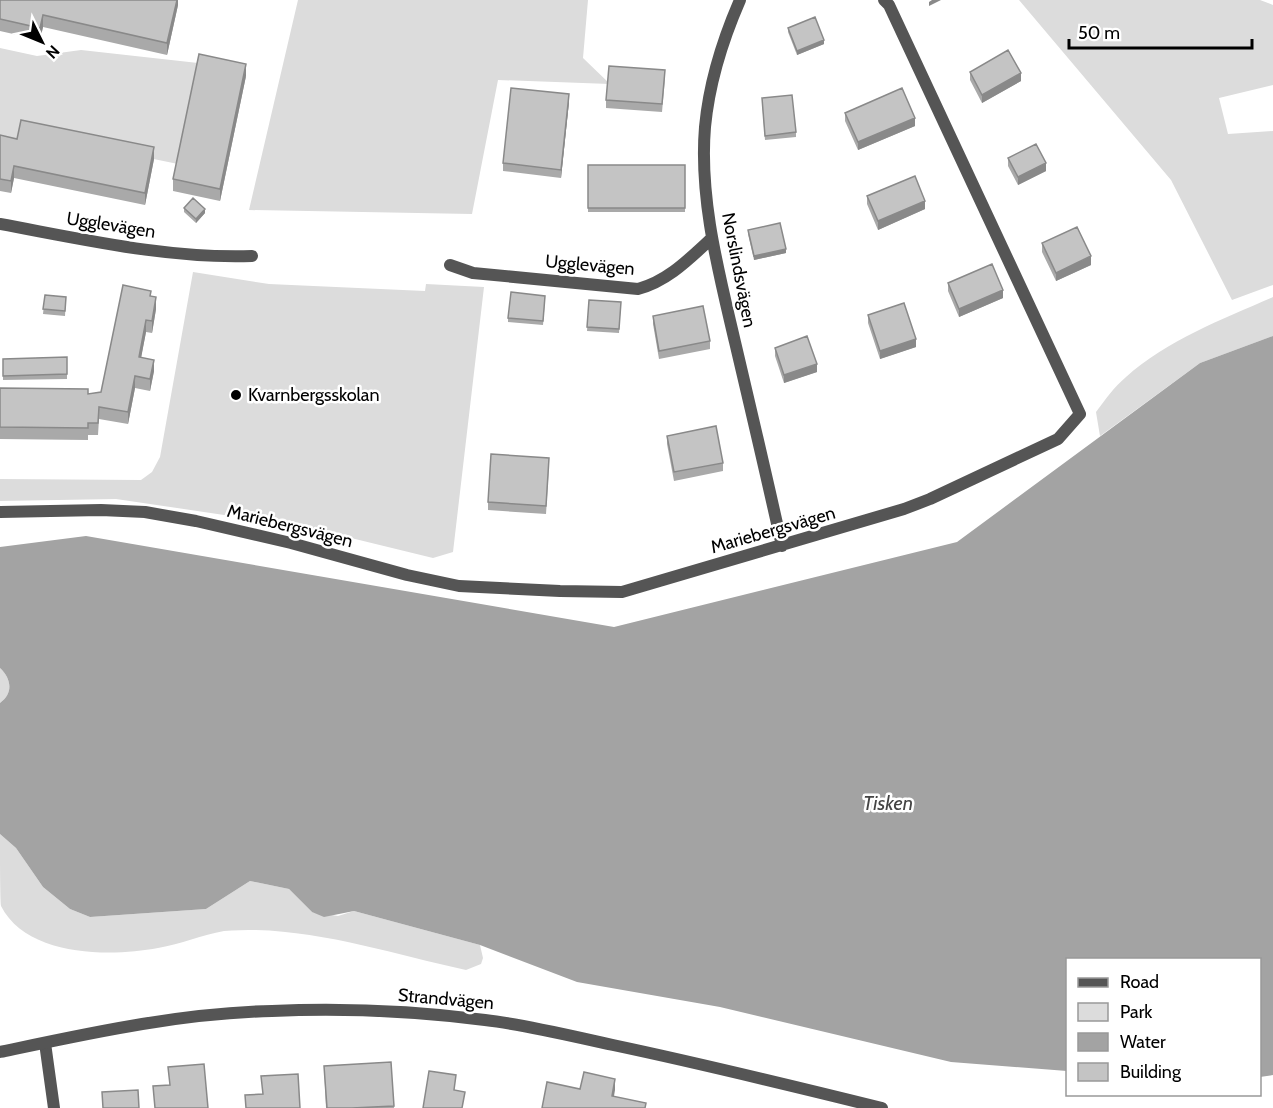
<svg xmlns="http://www.w3.org/2000/svg" width="1273" height="1108" font-family="Cabin,sans-serif">
<style>
.green{fill:#dcdcdc}
.water{fill:#a3a3a3}
.lines{fill:none;stroke-linecap:round;stroke-linejoin:round}
.minor{stroke:#555;stroke-width:12}
.tertiary{stroke:#555;stroke-width:12}
.wall{fill:#a9a9a9}
.shaded-wall{fill:#898989}
.building{fill:#c4c4c4;stroke:#898989;stroke-width:1.5}
.poi-dot{fill:#000;stroke:#fff;stroke-width:2}
.labels{text-anchor:middle;dominant-baseline:central;stroke-width:5;stroke-linejoin:round;paint-order:stroke}
.street-label{font-size:18px;fill:#000;stroke:#fff}
.poi-label{font-size:18px;fill:#000;stroke:#fff;text-anchor:start}
.water-label{font-size:20px;font-style:italic;fill:#444;stroke:#fff}
</style>
<rect width="100%" height="100%" fill="#fff"/>
<!-- green -->
<path class="green" d="M298 0H588L583 58 610 84 498 80 472 214 249 210Z
M1019 0H1260L1273 5V85L1219 98 1228 134 1273 131V285L1232 300 1171 180Z
M0 48 37 56 81 50 198 63 178 164 22 132 17 151 0 147Z
M193 272 269 284 425 291 426 284 484 287 453 552 433 558 306 527 116 499 0 501V479L141 480 152 472 160 457Z
M1273 297V336L1200 363 1100 436 1096 412C1105 400 1114 387 1126 377 1167 340 1223 319 1273 297Z
M0 668C11 678 14 693 0 703Z
M0 834 16 848 43 887 70 909 90 917 206 909 250 881 289 889 312 912 338 916 354 911 480 945 483 958 481 964 466 970C397 955 328 932 256 930 246 930 234 930 224 931 202 935 181 944 158 948 110 957 27 957 1 906 0 900 0 845 0 834Z"/>
<!-- water -->
<path class="water" d="M1273 336V1075L1260 1077V960H1068L1067 1071 951 1062 720 1007 577 982 480 945 354 911 324 917 312 912 289 889 250 881 206 909 90 917 70 909 43 887 16 848 0 834V703C14 693 11 678 0 668V547L86 536 614 627 957 542 1200 363Z"/>
<g class="lines">
<!-- minor -->
<path class="minor" d="M740 0C723 39 709 84 705 127 699 199 719 273 735 342 751 410 767 478 782 546
M0 224C82 239 168 259 252 256
M450 265 473 273 638 289C668 281 689 259 712 238
M0 512 101 510 145 512 196 521 291 543 407 575 459 586 560 591 622 592 904 509 930 499 1058 439 1080 414 889 5 884 0
M45 1043 54 1108"/>
<!-- tertiary -->
<path class="tertiary" d="M0 1052C90 1033 180 1013 272 1011 343 1008 415 1011 485 1020 528 1025 571 1036 613 1045 703 1064 793 1086 882 1108"/>
</g>
<!-- wall -->
<path class="wall" d="M0 0H178V5L167 55 43 27 40 40 0 31Z
M788 28 824 44 797 55 788 32Z
M970 72 1021 81 982 103 970 80Z
M246 76 220 201 173 191V179Z
M665 78 662 112 606 108V100Z
M569 102 561 178 503 171V163Z
M762 102 796 132V137L765 140Z
M845 113 915 126 858 150 845 121Z
M0 135 17 139 154 159 145 205 14 178 11 193 0 191Z
M1008 158 1046 171 1018 185 1008 166Z
M588 165H685V212H588Z
M867 196 925 209 878 230 867 204Z
M184 208 205 213 196 223 184 212Z
M748 230 786 253 754 260 748 234Z
M1042 243 1091 265 1056 281 1042 252Z
M948 283 1003 298 959 317 948 291Z
M45 295 66 297 65 316 43 314Z
M151 296 156 309 152 333 146 332 141 357 154 371 150 391 135 388 128 424 99 419 98 435H88V440L0 439V388L88 394 101 392Z
M545 300 543 325 508 322V318Z
M589 300 621 302 619 333 587 331Z
M868 315 916 347 880 359 868 323Z
M653 316 710 341V349L659 359 653 324Z
M775 348 817 372 784 383 775 356Z
M67 357V379L3 380V359Z
M667 436 723 463V471L674 481 667 444Z
M549 466 546 514 488 510V502Z
M391 1062 394 1108H326L324 1066Z"/>
<!-- shaded-wall -->
<path class="shaded-wall" d="M177 0H178V5L167 55V43Z
M932 0H941L929 6V2Z
M43 15V27L40 40V28Z
M824 40V44L797 55V51Z
M246 64V76L220 201V189Z
M1021 73V81L982 103V95Z
M569 94V102L561 178V170Z
M915 118V126L858 150V142Z
M154 147V159L145 205V193Z
M1046 163V171L1018 185V177Z
M14 166V178L11 193V181Z
M925 201V209L878 230V221Z
M205 209V213L196 223V219Z
M786 249V253L754 260V256Z
M1091 256V265L1056 281V273Z
M1003 290V298L959 317V309Z
M156 297V309L152 333V321Z
M146 320V332L139 369V357Z
M916 339V347L880 359V351Z
M154 360V371L150 391V379Z
M817 364V372L784 383V375Z
M135 376V388L128 424V412Z
M615 1079V1090L612 1108V1096Z"/>
<!-- building -->
<path class="building" d="M0 0H177L167 43 43 15 40 28 0 19Z
M815 17 824 40 797 51 788 28Z
M1008 50 1021 73 982 95 970 72Z
M199 54 246 64 220 189 173 179Z
M609 66 665 70 662 104 606 100Z
M511 88 569 94 561 170 503 163Z
M902 88 915 118 858 142 845 113Z
M792 95 796 132 765 136 762 98Z
M21 120 154 147 145 193 14 166 11 181 0 179V135L17 139Z
M1036 144 1046 163 1018 177 1008 158Z
M588 165H685V208H588Z
M915 176 925 201 878 221 867 196Z
M193 198 205 209 196 219 184 208Z
M780 223 786 249 754 256 748 230Z
M1077 227 1091 256 1056 273 1042 243Z
M992 264 1003 290 959 309 948 283Z
M123 285 151 291 150 296 156 297 152 321 146 320 139 357 154 360 150 379 135 376 128 412 99 407 98 423H88V428L0 427V388L88 389V394L101 392Z
M511 292 545 296 543 321 508 318Z
M45 295 66 297 65 311 43 309Z
M589 300 621 302 619 329 587 327Z
M904 303 916 339 880 351 868 315Z
M703 306 710 341 659 351 653 316Z
M807 336 817 364 784 375 775 348Z
M67 357V374L3 376V359Z
M716 426 723 463 674 472 667 436Z
M491 454 549 458 546 506 488 502Z
M391 1062 394 1106 352 1108H327L324 1066Z
M204 1064 208 1108H155L153 1086 170 1085 168 1067Z
M429 1071 456 1075 454 1090 465 1092 462 1108H423Z
M584 1072 615 1079 612 1096 646 1103 645 1108H542L547 1082 580 1089Z
M298 1074 300 1108H246L245 1095 263 1094 261 1076Z
M138 1090 139 1108H103L102 1092Z"/>
<!-- markers -->
<circle class="poi-dot" cx="236" cy="395" r="6"/>
<g class="labels">
<!-- street labels -->
<g class="street-label">
<text transform="translate(111 225) rotate(9)">Ugglevägen</text>
<text transform="translate(590 265) rotate(5)">Ugglevägen</text>
<text transform="translate(739 270) rotate(79)">Norslindsvägen</text>
<text transform="translate(290 526) rotate(14)">Mariebergsvägen</text>
<text transform="translate(773 530) rotate(-16)">Mariebergsvägen</text>
<text transform="translate(446 999) rotate(5)">Strandvägen</text>
</g>
<!-- poi labels -->
<g class="poi-label">
<text x="248" y="395">Kvarnbergsskolan</text>
</g>
<!-- water labels -->
<g class="water-label">
<text x="888" y="803">Tisken</text>
</g>
</g>
<!-- legend -->
<rect x="1066" y="958" width="195" height="138" fill="#ffffff" stroke="#999999" stroke-width="1.5"/>
<rect x="1078" y="978" width="30" height="9" fill="#555555" stroke="#999999" stroke-width="1.5"/>
<text x="1120" y="988" font-size="18" fill="#000000">Road</text>
<rect x="1078" y="1003" width="30" height="18" fill="#dcdcdc" stroke="#999999" stroke-width="1.5"/>
<text x="1120" y="1018" font-size="18" fill="#000000">Park</text>
<rect x="1078" y="1033" width="30" height="18" fill="#a3a3a3" stroke="#999999" stroke-width="1.5"/>
<text x="1120" y="1048" font-size="18" fill="#000000">Water</text>
<rect x="1078" y="1063" width="30" height="18" fill="#c4c4c4" stroke="#999999" stroke-width="1.5"/>
<text x="1120" y="1078" font-size="18" fill="#000000">Building</text>
<!-- north arrow -->
<g transform="translate(42 42) rotate(133)" stroke="#ffffff" stroke-width="4.5" paint-order="stroke">
<path d="M0-4.5L10 22L0 15L-10 22Z" fill="#000000"/>
<text y="-9" font-size="16" font-weight="bold" text-anchor="middle" fill="#000000">N</text>
</g>
<!-- scale -->
<path d="M1069 39v9h183v-9" fill="none" stroke="#000000" stroke-width="3"/>
<text x="1078" y="39" font-size="18" fill="#000000" stroke="#ffffff" stroke-width="4.5" paint-order="stroke">50 m</text>
</svg>
